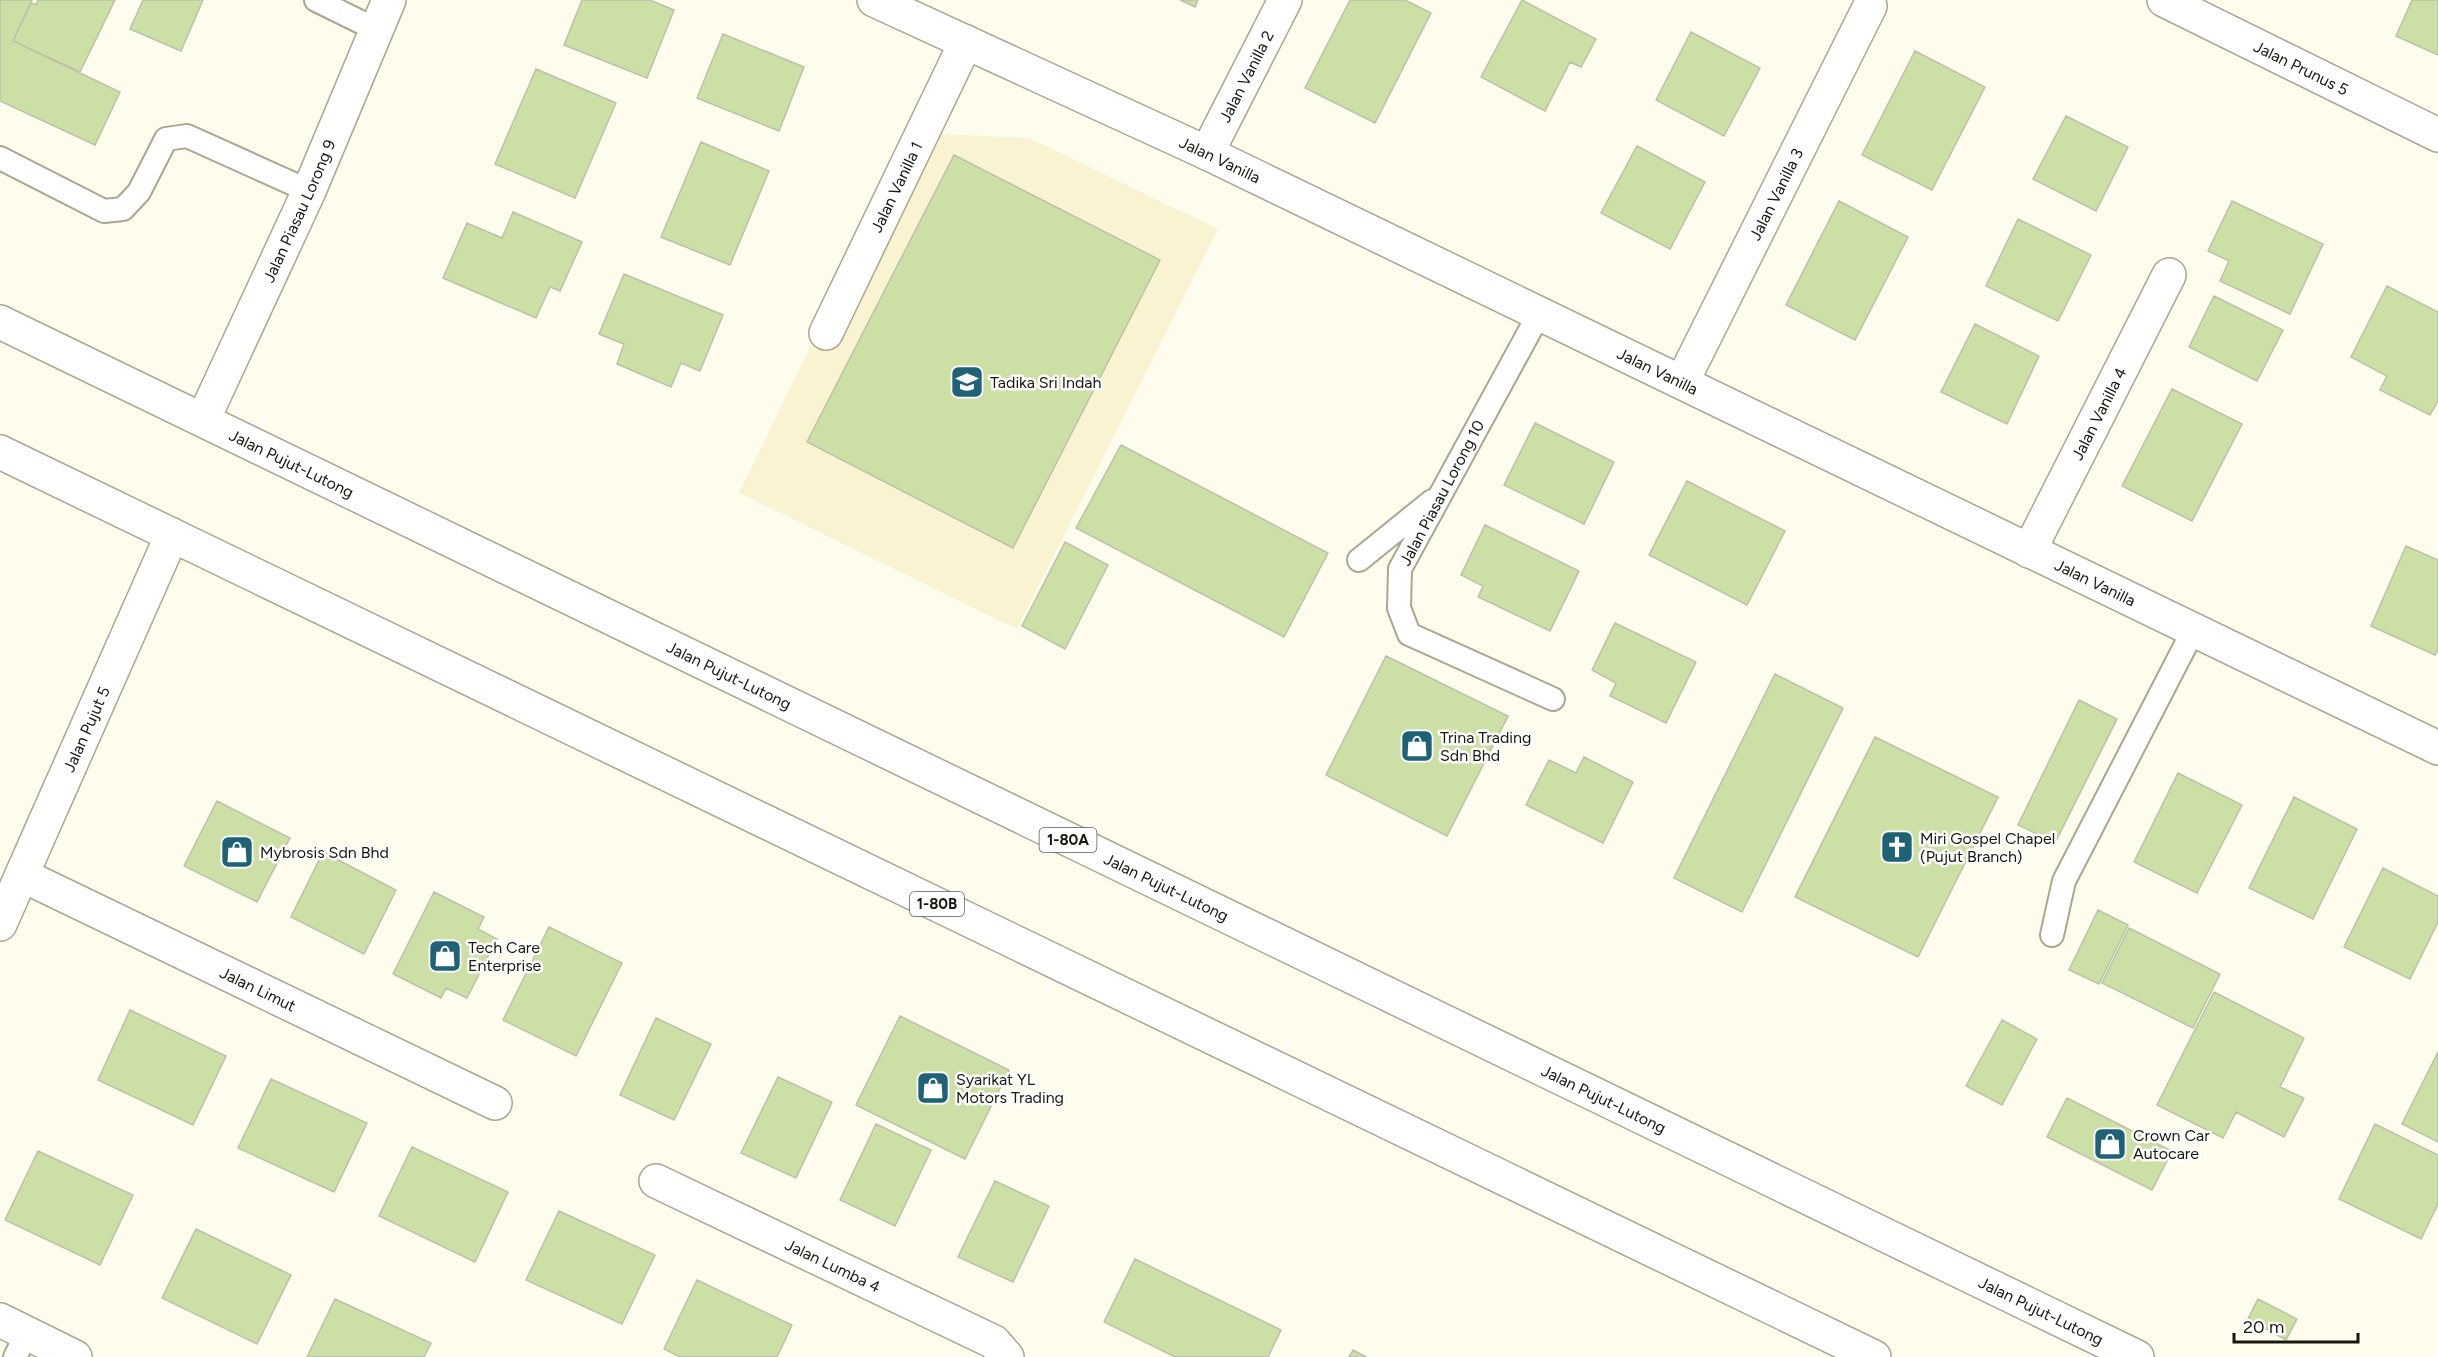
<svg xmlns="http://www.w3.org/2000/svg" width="2438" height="1357" font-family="Figtree,sans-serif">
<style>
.built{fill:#f9f3d2}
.building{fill:#ccdfa4;stroke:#bac2aa;stroke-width:1.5}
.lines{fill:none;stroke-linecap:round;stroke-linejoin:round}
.lane-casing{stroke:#aba68e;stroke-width:26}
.street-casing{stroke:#aba68e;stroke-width:36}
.highway-casing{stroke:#aba68e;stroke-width:36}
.lane{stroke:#fff;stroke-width:22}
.street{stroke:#fff;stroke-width:33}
.highway{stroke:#fff;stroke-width:33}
.labels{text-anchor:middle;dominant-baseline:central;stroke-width:5;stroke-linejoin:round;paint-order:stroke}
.shield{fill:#fff;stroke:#5e5d57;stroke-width:1.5}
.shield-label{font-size:15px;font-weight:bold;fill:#19180f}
.street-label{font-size:16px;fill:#19180f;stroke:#fff}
.poi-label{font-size:16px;fill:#19180f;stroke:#fff;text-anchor:start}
</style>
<rect width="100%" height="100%" fill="#fefcec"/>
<!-- built -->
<path class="built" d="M939 134 1029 138 1218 229 1017 629 739 493 818 331Z"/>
<!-- building -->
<path class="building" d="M0 0H32L13 41 120 92 95 145 0 101Z
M38 0H115L80 72 13 41 31 3 36 5Z
M143 0H203L181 51 130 29Z
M582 0H650L674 10 647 78 564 45Z
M1180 0H1198L1195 7Z
M1350 0H1405L1431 13 1375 123 1305 88Z
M1522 0 1596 39 1581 67 1570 62 1545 111 1481 77Z
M2412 0H2438V55L2396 36Z
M1691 32 1760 68 1724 136 1656 100Z
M723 34 804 67 779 131 697 98Z
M1915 51 1985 87 1932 190 1862 155Z
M536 69 616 103 575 198 495 164Z
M2066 116 2128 147 2096 211 2033 179Z
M701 142 769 171 730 265 661 237Z
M1637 146 1705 182 1670 249 1601 213Z
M954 155 1160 260 1013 548 807 442Z
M1839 201 1908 237 1855 340 1786 305Z
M2232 201 2323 244 2290 314 2220 281 2229 261 2208 251Z
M513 212 582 242 560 291 550 287 536 318 443 278 467 223 502 238Z
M2018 219 2091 255 2058 321 1986 286Z
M624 274 723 315 700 371 681 363 671 387 617 364 624 344 599 334Z
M2387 286 2438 312V401L2430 415 2380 390 2387 376 2351 357Z
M2214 296 2283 330 2257 381 2189 347Z
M1975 324 2039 356 2007 424 1941 392Z
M2172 389 2242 424 2192 521 2122 486Z
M1535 423 1614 462 1584 524 1504 485Z
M1121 445 1328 553 1284 637 1076 528Z
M1687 481 1785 531 1747 605 1649 555Z
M1485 525 1579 571 1550 631 1478 597 1483 586 1461 575Z
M1065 542 1108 565 1065 649 1022 626Z
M2406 546 2438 560V650L2435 655 2371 626Z
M1615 623 1696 662 1666 723 1610 696 1616 683 1592 670Z
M1386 656 1508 716 1447 836 1326 775Z
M1775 674 1843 708 1742 912 1674 878Z
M2079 700 2117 719 2055 843 2018 825Z
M1875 737 1998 797 1918 957 1795 897Z
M1584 757 1633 782 1603 843 1526 805 1549 760 1576 773Z
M2178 773 2242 805 2197 893 2134 862Z
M2294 797 2357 829 2313 919 2249 888Z
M217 801 290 838 257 902 184 866Z
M323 852 396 890 364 954 291 917Z
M2383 868 2438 896V922L2410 979 2344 947Z
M434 892 484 917 478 929 497 939 467 998 446 988 441 998 393 974Z
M2098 910 2128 925 2099 984 2069 970Z
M549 927 622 963 576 1056 503 1020Z
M2129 928 2220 974 2193 1028 2102 983Z
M2214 992 2304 1038 2280 1087 2304 1098 2284 1137 2236 1112 2223 1138 2157 1105Z
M130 1010 226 1056 193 1125 98 1080Z
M900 1016 1009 1070 965 1159 856 1105Z
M656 1018 711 1044 674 1120 620 1095Z
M2002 1020 2037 1039 2002 1105 1966 1086Z
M2438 1052V1142L2402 1124Z
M778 1077 832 1102 796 1178 741 1153Z
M271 1079 367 1123 334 1192 238 1148Z
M2067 1098 2172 1151 2152 1190 2047 1137Z
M876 1124 931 1150 895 1226 840 1200Z
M2375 1124 2438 1155V1204L2421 1239 2339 1199Z
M412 1147 508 1192 475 1262 379 1216Z
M38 1151 133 1195 100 1265 5 1220Z
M995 1181 1049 1206 1013 1282 958 1257Z
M559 1211 655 1255 622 1324 526 1280Z
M196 1229 291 1275 257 1344 162 1298Z
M1135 1259 1281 1330 1268 1357H1175L1104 1322Z
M697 1280 792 1325 777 1357H680L664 1349Z
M335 1299 431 1343 424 1357H307Z
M2258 1299 2297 1319 2286 1340 2248 1319Z
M1353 1350 1366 1357H1349Z"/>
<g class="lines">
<defs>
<path id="lane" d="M316 0 377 30
M0 158 104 211 123 209 139 192 166 139 187 136 309 191
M1539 314 1400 569 1399 608 1409 634 1553 699
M1359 560 1432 501
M2052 935 2064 881 2194 629
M15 1357 27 1333"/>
<g id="street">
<path id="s1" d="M874 0 1207 153 2438 748"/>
<path id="s2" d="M2164 0 2438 135"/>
<path id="s3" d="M1207 153 1285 0"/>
<path id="s4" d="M826 333 966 42"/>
<path id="s5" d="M1682 382 1870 6"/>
<path id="s6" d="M203 420 309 191 389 0"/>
<path id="s7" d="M2029 551 2169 275"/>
<path id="s8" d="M22 875 495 1103"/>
<path id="s9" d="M0 924 172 535"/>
<path id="s10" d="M656 1181 994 1342 1007 1357"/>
<path d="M0 1320 75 1357"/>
</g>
<g id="highway">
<path id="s11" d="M0 322 2137 1357"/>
<path d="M0 452 1874 1357"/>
</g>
</defs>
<!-- lane casing -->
<use href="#lane" class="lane-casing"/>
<!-- street casing -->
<use href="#street" class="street-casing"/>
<!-- highway casing -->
<use href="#highway" class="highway-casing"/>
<!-- lane -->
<use href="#lane" class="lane"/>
<!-- street -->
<use href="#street" class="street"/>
<!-- highway -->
<use href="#highway" class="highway"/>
</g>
<!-- icons -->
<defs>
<symbol id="school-square" viewBox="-11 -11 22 22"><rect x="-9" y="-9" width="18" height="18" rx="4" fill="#1f6175" stroke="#fff"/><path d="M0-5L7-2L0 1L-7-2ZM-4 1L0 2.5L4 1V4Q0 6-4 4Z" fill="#fff"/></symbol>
<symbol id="shop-square" viewBox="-11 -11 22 22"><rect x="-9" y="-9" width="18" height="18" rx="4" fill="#1f6175" stroke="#fff"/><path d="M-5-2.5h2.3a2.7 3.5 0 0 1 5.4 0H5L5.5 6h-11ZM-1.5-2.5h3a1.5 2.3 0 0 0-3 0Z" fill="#fff"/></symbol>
<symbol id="church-square" viewBox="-11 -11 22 22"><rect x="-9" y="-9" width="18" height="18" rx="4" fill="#1f6175" stroke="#fff"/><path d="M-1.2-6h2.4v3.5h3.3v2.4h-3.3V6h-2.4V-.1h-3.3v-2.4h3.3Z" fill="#fff"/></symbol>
</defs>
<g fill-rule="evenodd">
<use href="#school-square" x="948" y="363" width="38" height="38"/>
<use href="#shop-square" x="1398" y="727" width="38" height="38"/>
<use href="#church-square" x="1878" y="828" width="38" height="38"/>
<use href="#shop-square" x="218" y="833" width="38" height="38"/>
<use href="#shop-square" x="426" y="937" width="38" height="38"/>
<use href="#shop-square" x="914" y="1069" width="38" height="38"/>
<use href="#shop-square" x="2091" y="1125" width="38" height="38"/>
</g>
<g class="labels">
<!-- shield labels -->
<g class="shield">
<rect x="1039.5" y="828" width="57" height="24" rx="4.5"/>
<rect x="910" y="892" width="54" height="24" rx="4.5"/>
</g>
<g class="shield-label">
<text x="1068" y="840">1-80A</text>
<text x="937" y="904">1-80B</text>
</g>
<!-- street labels -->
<g class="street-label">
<text stroke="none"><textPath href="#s2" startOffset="153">Jalan Prunus 5</textPath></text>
<text stroke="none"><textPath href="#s3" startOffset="86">Jalan Vanilla 2</textPath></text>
<text stroke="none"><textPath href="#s1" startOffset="381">Jalan Vanilla</textPath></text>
<text stroke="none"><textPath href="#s4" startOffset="162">Jalan Vanilla 1</textPath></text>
<text stroke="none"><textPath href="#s5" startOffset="210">Jalan Vanilla 3</textPath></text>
<text stroke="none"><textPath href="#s6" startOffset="230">Jalan Piasau Lorong 9</textPath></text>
<text stroke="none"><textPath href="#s1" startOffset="867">Jalan Vanilla</textPath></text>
<text stroke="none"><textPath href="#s7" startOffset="154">Jalan Vanilla 4</textPath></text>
<text stroke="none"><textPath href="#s11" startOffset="324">Jalan Pujut-Lutong</textPath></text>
<text transform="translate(1442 493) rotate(-62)">Jalan Piasau Lorong 10</text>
<text stroke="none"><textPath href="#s1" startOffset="1353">Jalan Vanilla</textPath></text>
<text stroke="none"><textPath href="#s11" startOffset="810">Jalan Pujut-Lutong</textPath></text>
<text stroke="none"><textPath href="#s9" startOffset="213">Jalan Pujut 5</textPath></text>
<text stroke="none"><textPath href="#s11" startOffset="1296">Jalan Pujut-Lutong</textPath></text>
<text stroke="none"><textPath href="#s8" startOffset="262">Jalan Limut</textPath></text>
<text stroke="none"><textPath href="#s11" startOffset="1782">Jalan Pujut-Lutong</textPath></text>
<text stroke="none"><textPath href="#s10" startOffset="196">Jalan Lumba 4</textPath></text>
<text stroke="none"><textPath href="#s11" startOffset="2268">Jalan Pujut-Lutong</textPath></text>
</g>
<!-- poi labels -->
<g class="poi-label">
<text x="990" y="382">Tadika Sri Indah</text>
<text x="1440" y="737">Trina Trading<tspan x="1440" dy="18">Sdn Bhd</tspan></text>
<text x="1920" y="838">Miri Gospel Chapel<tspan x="1920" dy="18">(Pujut Branch)</tspan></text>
<text x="260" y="852">Mybrosis Sdn Bhd</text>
<text x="468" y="947">Tech Care<tspan x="468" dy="18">Enterprise</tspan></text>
<text x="956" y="1079">Syarikat YL<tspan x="956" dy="18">Motors Trading</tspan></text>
<text x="2133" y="1135">Crown Car<tspan x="2133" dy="18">Autocare</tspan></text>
</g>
</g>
<!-- scale -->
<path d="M2234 1333v9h124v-9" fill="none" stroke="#19180f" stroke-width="3"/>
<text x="2243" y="1333" font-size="18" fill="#19180f" stroke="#ffffff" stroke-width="4.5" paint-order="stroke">20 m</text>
</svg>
